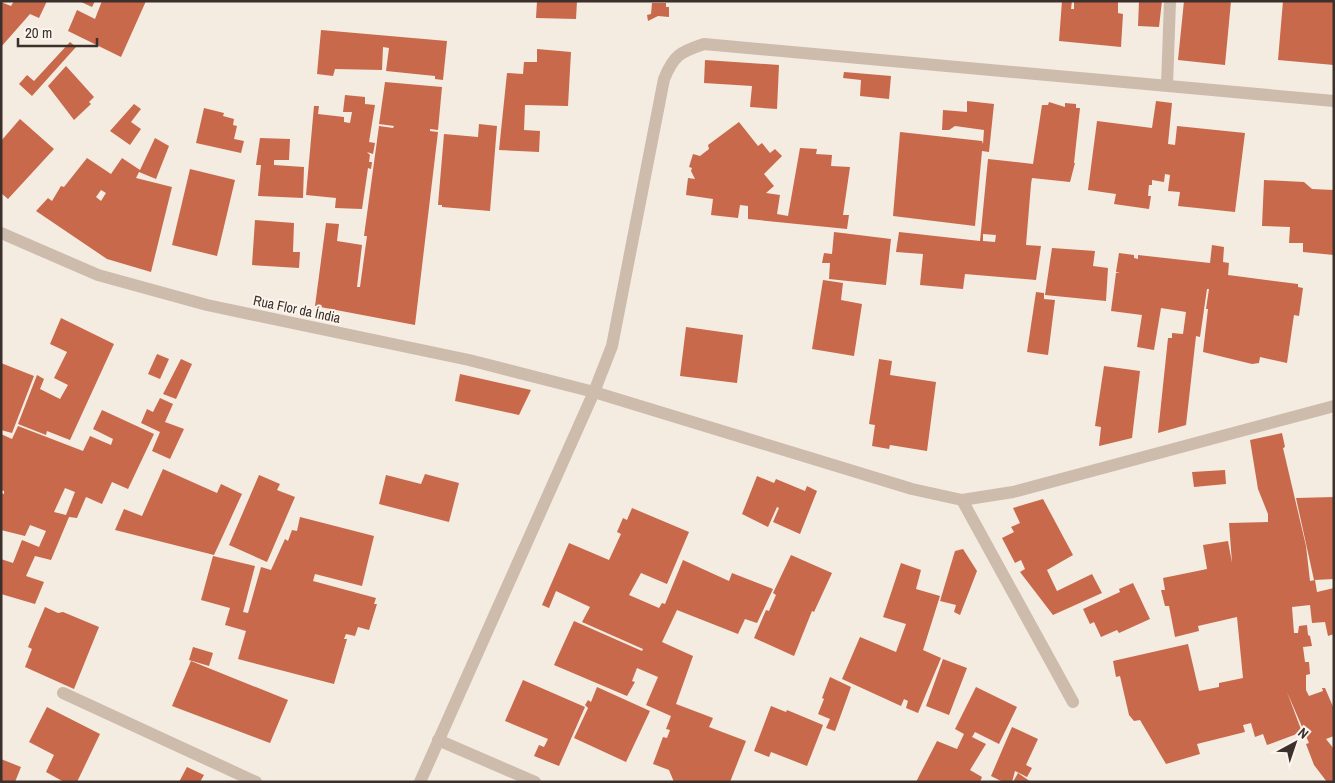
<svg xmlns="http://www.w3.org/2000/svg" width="1335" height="783" font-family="'Archivo Narrow',sans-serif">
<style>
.building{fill:#c8694b;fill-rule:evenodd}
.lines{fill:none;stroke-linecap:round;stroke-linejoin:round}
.service{stroke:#cdbbac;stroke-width:12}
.minor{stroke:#cdbbac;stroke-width:12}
.tertiary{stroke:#cdbbac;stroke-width:12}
.labels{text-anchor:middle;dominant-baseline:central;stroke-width:4;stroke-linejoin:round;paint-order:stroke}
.street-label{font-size:14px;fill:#3b302b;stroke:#fbf5ee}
</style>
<rect width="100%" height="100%" fill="#f4ebe1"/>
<!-- building -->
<path class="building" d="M14 1H47L39 18 30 14 1 47V2L11 6Z
M79 1H95L92 7Z
M102 1H146L121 57 68 31 77 10 95 19Z
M537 1H577L576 19 536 18Z
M1062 1H1072L1071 9H1074V1H1118V13L1123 14 1121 47 1059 41Z
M1139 1H1162L1159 27 1138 26Z
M1184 1H1231L1225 65 1178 60Z
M1283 1H1334V65L1278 60Z
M652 3H666V7H669V17L658 16 648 21 647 15 651 14Z
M321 30 447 41 443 80 435 79V76L386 71 389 48 383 47 382 70 335 69 333 76 317 74Z
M70 42 76 47 32 96 19 84 27 75 34 81Z
M537 49 571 52 568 106 525 105 524 130 540 131 539 152 499 150 507 73 523 74 524 62H537Z
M705 60 779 65 777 109 750 107 752 86 704 83Z
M66 66 94 97 89 102 91 104 74 120 48 86Z
M844 72 891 76 889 99 860 96 861 80 843 78Z
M385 82 442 87 438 130 430 129V131L438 132 415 325 315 306 326 223 339 224 337 241 362 245 357 287H360L367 236H364L379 126 393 128 394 126 379 124Z
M345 95 365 97V104L375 105 369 142 375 143 373 154 367 152 370 155 369 162H372L371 169 368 168 362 209 335 208 336 198 306 195 314 106H319L318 114 344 117V122L350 123 352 112H343Z
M967 101 994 104 989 152 982 151 975 226 893 216 900 132 982 141 983 144 984 130 955 126 949 130H942L943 110 967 112Z
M1156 101 1172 103 1168 144 1175 145 1177 126 1245 133 1235 212 1178 206 1180 192 1168 191 1170 175 1165 174 1164 182 1152 180V185H1149L1148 196H1151L1149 209 1114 204 1116 194 1088 190 1097 121 1152 128Z
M1049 102 1065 107V103L1076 104V108H1080L1074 163H1075L1070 182 1032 178 1031 184 1026 245 1041 246 1036 280 965 274 963 289 920 285 923 254 896 252 899 232 980 241 988 159 1033 164 1042 105H1048ZM983 234 996 235 995 242 983 241Z
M134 104 141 109 131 122 141 129 130 145 110 131Z
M204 108 224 113 223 116 234 119 233 125 237 126 234 139 244 141 241 153 196 143Z
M20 119 54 149 8 199 1 193V141Z
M739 122 758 146 762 143 770 153 775 149 782 156 764 174 774 186 766 193 780 195 777 214 788 216 800 148 817 149 816 154 832 155 831 166 850 167 843 215H849L847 229 748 219V206L740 205 738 218 711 215 713 199 686 195 688 178 695 179 691 171 692 168 689 167 693 154 700 156 709 149 708 145Z
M479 124 497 126 490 211 442 207V205H438L444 134 478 137Z
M155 138 169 146 156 179 139 172 136 178 172 187 151 272 107 259 36 211 48 198 52 201 61 186 64 187 87 158 111 174 122 158 140 170ZM101 190 106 193 101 201 96 197Z
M260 138 290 139 289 160H274V165L304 167 303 198 258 196 261 165H256Z
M190 169 235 180 217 256 172 245Z
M1264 180 1304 182 1312 189 1334 190V255L1303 252V243H1289L1290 227 1262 226Z
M255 220 294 223 293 252H300L299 268 252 265Z
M834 232 891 239 886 285 829 279 830 263H822L824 253 832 254Z
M1212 245 1224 247 1223 262 1229 263 1228 275 1298 284V287L1303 288 1299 316 1294 315 1287 363 1260 357 1259 363 1252 364 1203 352 1208 309H1206L1209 289H1207L1200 337 1196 336 1186 425 1158 433 1168 338H1172V333L1183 334 1186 312 1161 308 1154 350 1137 347 1142 315 1111 311 1116 273 1120 272H1116L1119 253 1134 255V258L1138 259V255L1210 263Z
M1052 248 1095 251 1093 266 1108 268 1106 301 1045 295Z
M823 280 843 283 841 300 862 304 854 356 812 349Z
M1036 292 1044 293V299L1055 300 1048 355 1027 352Z
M61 318 114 344 70 440 47 431 46 435 18 424 37 375 44 379 40 389 60 399 68 385 54 378 67 352 50 344Z
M686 327 743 335 737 383 680 376Z
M157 354 169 359 160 379 148 374Z
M181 359 192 364 176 399 163 394Z
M879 359 892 361 890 375 936 382 927 451 890 445 889 449 872 446 875 425 869 424Z
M1 363 34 376 12 433 1 430Z
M1104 366 1140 371 1132 438 1099 446 1101 427 1095 426Z
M460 374 531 390 519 415 455 401Z
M160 398 173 404 165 422 184 429 170 459 152 451 160 432 141 423 147 409 153 412Z
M102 410 154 434 128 489 112 482 102 504 86 497 77 518 69 517 51 560 35 556 26 576 44 582 35 604 1 594V559L13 563 22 540 39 547 46 531 30 525 25 536 1 530V493L4 494V491L1 490V434L12 439 18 426 83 451 90 436 111 445 113 439 93 429ZM65 488 75 492 66 515 54 512Z
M1282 433 1285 447 1283 448 1306 546 1310 581 1315 580 1317 592 1334 588V634L1328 636 1325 622 1312 623 1310 605 1292 607 1294 633H1298L1299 626 1307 625 1308 635 1310 636 1312 646 1303 647 1305 662H1309L1310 674 1306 675V690L1309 696 1323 691 1322 688H1325L1334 709V736L1326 739 1334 749V782H1327L1314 765 1306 744 1309 743 1287 692 1302 732 1267 745 1263 734 1255 737 1251 723 1243 725 1245 732 1197 744 1200 754 1166 764 1140 720 1134 721 1129 715 1120 676 1116 677 1113 661 1188 644 1199 691 1219 687V683L1243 678 1237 617 1198 626 1199 631 1175 637 1169 606H1165L1161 590H1165L1163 578 1207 569 1203 545 1228 541 1232 563 1229 523 1268 522V514L1258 489 1250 440Z
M163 469 217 493 221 484 242 494 214 555 115 530 124 509 142 516Z
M1225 470 1226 484 1194 487 1192 472Z
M425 474 459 483 449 522 379 504 386 475 421 484Z
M259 475 280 484 277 490 295 497 267 562 229 545Z
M757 476 774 483 776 479 805 491 807 486 817 491 800 534 773 522 779 508 777 507 768 527 742 514Z
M1334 497V579L1314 580 1296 498Z
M1043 499 1073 555 1047 570 1057 591 1092 574 1102 593 1053 615 1020 572 1025 569 1021 560 1015 563 1002 538 1014 532 1011 527 1020 523 1013 508Z
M632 508 689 532 667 584 641 573 629 595 659 608 662 603 665 604 683 560 729 581 732 573 773 589 757 623 745 619 738 634 677 610 662 642 693 656 676 704 713 718 709 727 746 741 730 782H674L669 770 653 764 663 737 667 738 670 730 666 729 671 716 646 705 658 677 637 668 632 681 635 682 627 696 554 665 574 621 642 651 643 649 582 622 590 607 556 591 549 608 542 605 569 543 609 560 621 534 617 532 623 518 627 520Z
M300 517 374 536 362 586 315 574 313 581 376 598 374 604H377L369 630 358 627 355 636 346 634 344 639H347L334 684 238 659 246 631 225 625 230 608 201 600 213 556 255 566 243 612 248 613 261 567 271 570 285 539 288 541 292 530 297 531Z
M963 549 977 571 960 615 954 612 956 605 940 601 955 551Z
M791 555 832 573 814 612 812 611 794 656 754 638 766 610 769 611 776 595 773 593Z
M901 563 921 570 916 589 940 596 923 650 941 658 918 713 906 708 908 701 904 699 901 706 842 679 860 637 896 652 906 624 883 617Z
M1133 583 1150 619 1119 633 1117 630 1101 637 1094 622 1090 624 1083 609 1120 592 1119 589Z
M45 607 58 613 63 612 99 627 74 689 25 667 32 649 28 647Z
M193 647 213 653 209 666 189 660Z
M943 659 967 668 949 715 926 706Z
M191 661 288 700 270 743 172 706Z
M830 677 851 687 835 731 826 728 830 719 818 714 824 699 822 698Z
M523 680 585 707 559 766 534 756 539 745 544 747 548 739 505 721Z
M597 687 650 711 626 762 574 738 588 708 585 705 588 700 591 702Z
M976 687 1017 707 999 744 975 732 972 737 986 744 970 770 982 777 980 782H916L937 741 957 749 964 734 955 729Z
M771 706 786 712 787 710 823 725 807 766 771 752 769 757 754 751Z
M47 707 100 734 77 782H64L46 772 54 755 29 742Z
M1012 727 1038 739 1026 765 1032 768 1027 777 1015 771 1012 782H1003L991 776Z
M1 759 21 767 15 782H1Z
M187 767 204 775 200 782H179Z
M1018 773 1031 782H1013Z"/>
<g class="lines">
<!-- service -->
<path class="service" d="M63 693 256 782"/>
<!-- minor -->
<path class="minor" d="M1167 85 1170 1
M1334 101 704 44C680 52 674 55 664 79L612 346 594 392 912 489 962 500 1013 492 1334 406
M962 500 1073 702
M438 740 535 782"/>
<!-- tertiary -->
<path class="tertiary" d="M1 233 98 275 207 305 469 360 594 392 420 782"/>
</g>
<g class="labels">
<!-- street labels -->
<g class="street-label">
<text transform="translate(297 309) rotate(12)">Rua Flor da Índia</text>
</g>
</g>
<!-- border -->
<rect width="1335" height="783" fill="none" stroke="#3b302b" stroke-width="5"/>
<!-- north arrow -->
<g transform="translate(1295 743) rotate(40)" stroke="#fbf5ee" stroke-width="4" paint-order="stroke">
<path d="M0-4L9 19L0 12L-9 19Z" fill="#3b302b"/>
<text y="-8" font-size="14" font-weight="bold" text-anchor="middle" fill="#3b302b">N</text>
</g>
<!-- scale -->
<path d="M18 38v8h79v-8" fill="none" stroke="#3b302b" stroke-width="2.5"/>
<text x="25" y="38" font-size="15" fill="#3b302b" stroke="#fbf5ee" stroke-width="4" paint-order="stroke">20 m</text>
</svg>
